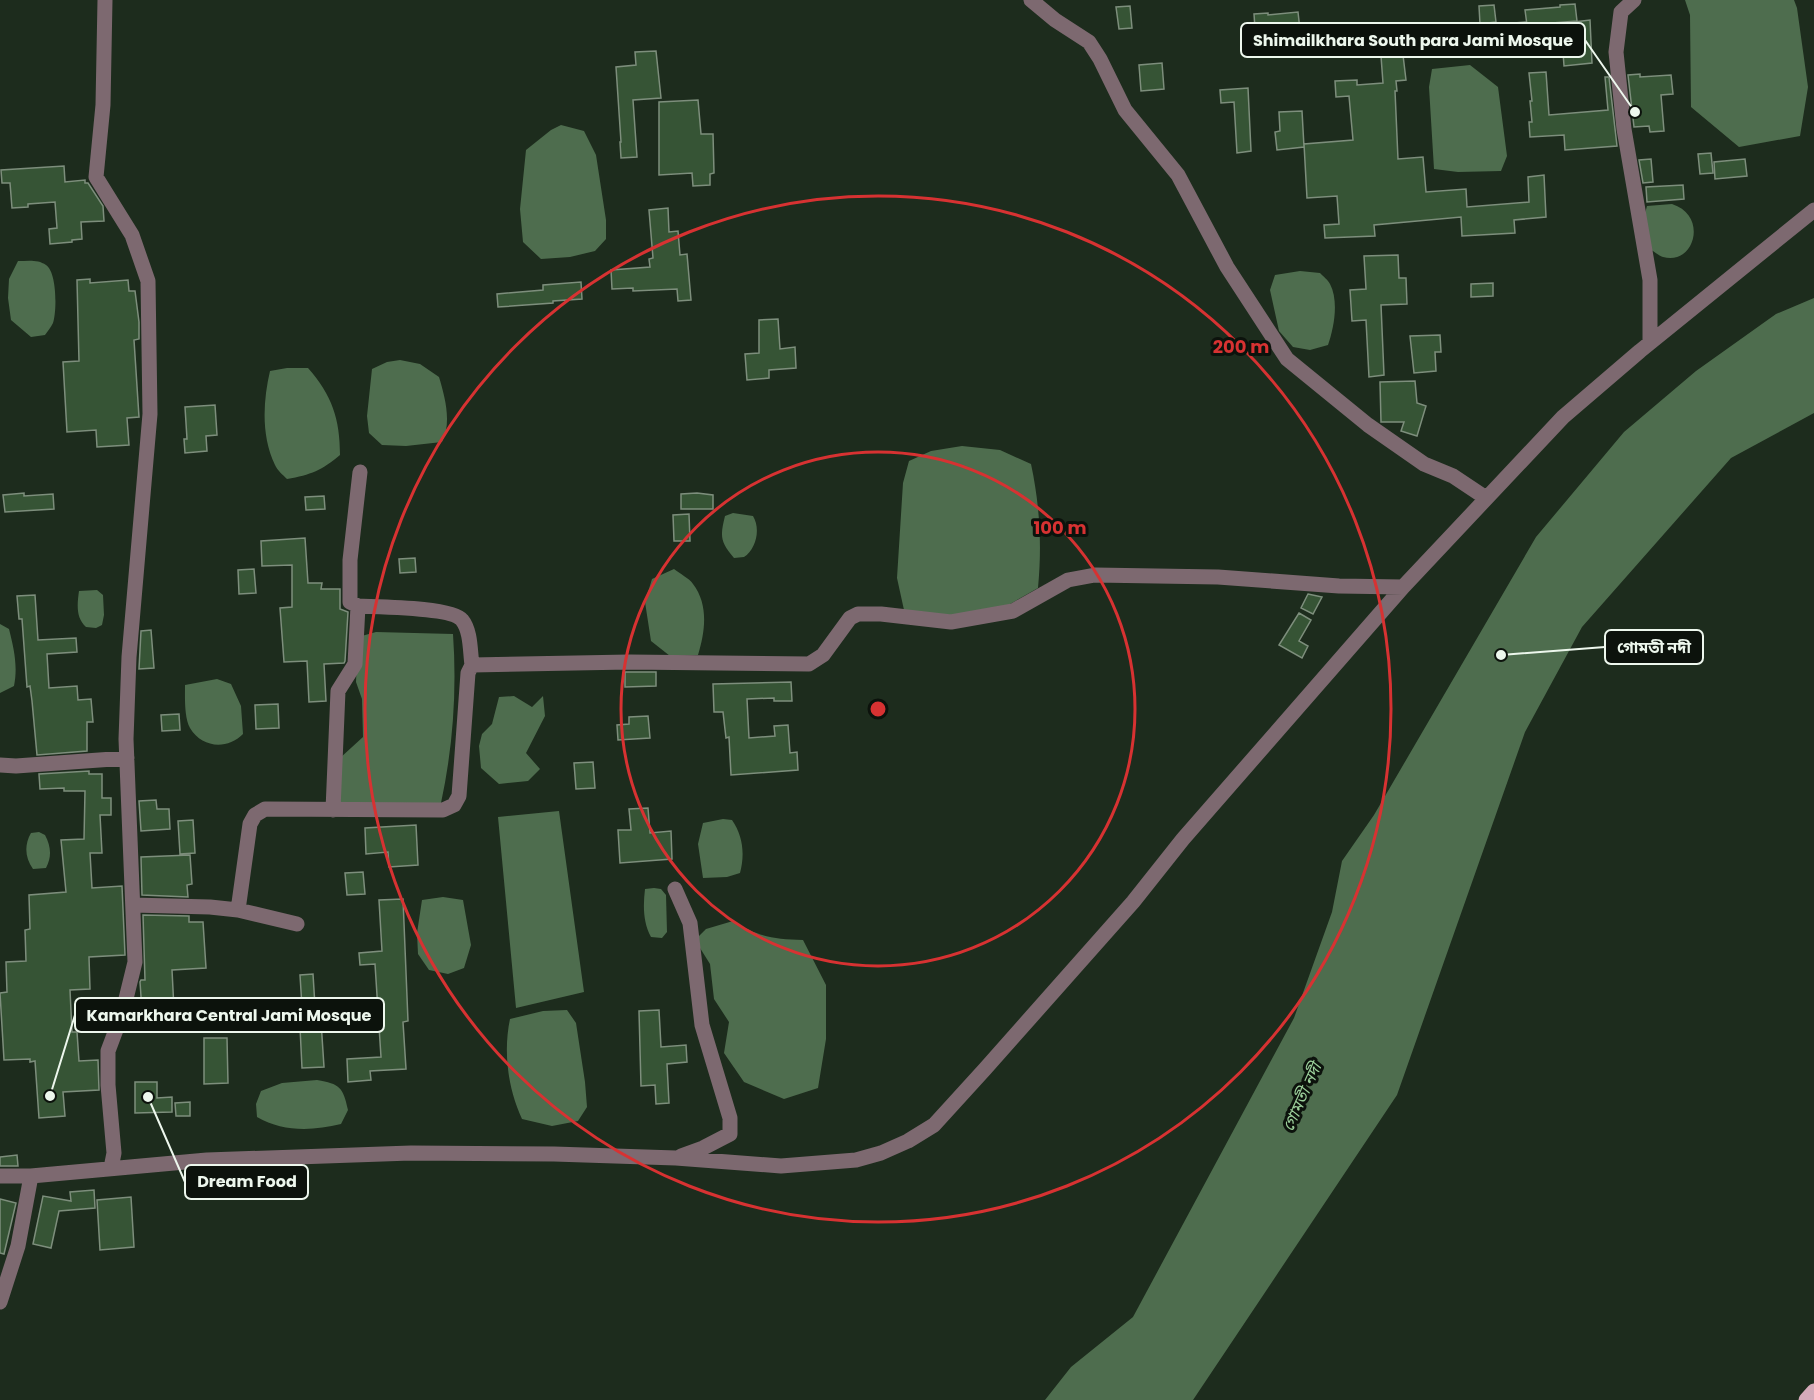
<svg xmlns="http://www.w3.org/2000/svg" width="1814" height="1400" font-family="Poppins,'Noto Sans Bengali',sans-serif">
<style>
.water{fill:#4e6d4e}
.building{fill:#365435;stroke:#7d8e7c;stroke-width:1.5}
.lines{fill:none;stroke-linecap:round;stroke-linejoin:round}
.minor{stroke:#7d6970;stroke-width:15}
.major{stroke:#d4aab9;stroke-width:15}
.ring{fill:none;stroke:#d73232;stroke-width:3}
.labels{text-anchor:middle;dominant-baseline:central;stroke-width:6;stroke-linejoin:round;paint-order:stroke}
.water-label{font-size:16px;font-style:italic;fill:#9cd09b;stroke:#0c120c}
.centre{fill:#d73232;stroke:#0c120c;stroke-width:3}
.ring-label{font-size:18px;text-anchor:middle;font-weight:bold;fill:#d73232;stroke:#0c120c;stroke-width:6;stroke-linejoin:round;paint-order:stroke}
.leader{fill:none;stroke:#edf7ed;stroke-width:2}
.callout-dot{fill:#edf7ed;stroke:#0c120c;stroke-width:2}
.callout{fill:#0c120c;stroke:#edf7ed;stroke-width:2}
.callout-label{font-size:16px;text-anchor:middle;font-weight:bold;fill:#edf7ed}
</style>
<rect width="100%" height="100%" fill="#1d2c1d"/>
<!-- water -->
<path class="water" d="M1685 0H1794L1797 8 1808 87 1800 136 1739 147 1691 107 1690 15Z
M1470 65 1498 87 1507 156 1501 171 1458 172 1434 169 1429 87 1432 69Z
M561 125 584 131 596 155 606 220V239L595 251 570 257 541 259 523 242 520 209 526 150 551 130Z
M1672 204C1709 216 1694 266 1663 257 1659 256 1655 252 1651 250L1643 221 1647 206Z
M18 261C27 261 38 259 46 265 57 272 57 311 53 323 51 327 47 332 45 335L31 337 11 320 8 298 9 279Z
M1300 271 1320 273C1323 276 1328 280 1330 284 1339 301 1334 328 1328 345L1310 350 1293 347 1279 331 1270 290 1275 275Z
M1814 298V413L1731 458 1582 627 1525 732 1397 1095 1193 1400H1045L1071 1367 1133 1317 1294 1018 1332 912 1342 861 1374 815 1536 537 1624 432 1696 371 1776 314Z
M400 360 420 364 439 377C445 397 452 423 442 442L406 446 382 445 369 433 367 416 372 369 387 362Z
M287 368H308C332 395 340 419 340 455 322 470 311 475 287 479 283 475 277 470 275 465 261 436 263 401 270 371Z
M962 446 1000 450 1031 464C1040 506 1042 546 1038 588L996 612 946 616 904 610 897 578 903 483 909 461 931 451Z
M733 513 753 516C761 529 756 549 744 557L734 558C720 542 720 536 725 516Z
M674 569C680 574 689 578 693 584 709 605 705 632 698 655L670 656 651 641 645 602 652 579Z
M97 590 103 595 104 615 102 625 96 628 86 627C76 618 77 605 79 591Z
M0 624 9 629C14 649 18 666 14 686L0 693Z
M376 632 453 634C457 691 453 747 441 803L340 806V758L363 737 362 699 356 682 358 637Z
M217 679 231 684 241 706 243 734C227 750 202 748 190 728 184 717 185 697 185 685Z
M514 696 532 707 543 696 545 716 526 753 540 769 528 781 499 784 481 768 479 746 482 734 492 724 499 697Z
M559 811 584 992 516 1008 498 817Z
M723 819 732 820C743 836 745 854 740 873L727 877 703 878 698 844 703 823Z
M39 832 45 835C51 846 52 857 46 868L33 869C25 858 24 845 31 833Z
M654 888 661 889 666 895 667 932 662 938 651 937C643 922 643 906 645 889Z
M443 897 463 900 471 945 464 968 448 974 429 970 418 954 417 933 422 900Z
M733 921C758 937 774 939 803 940L826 985V1039L818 1088 784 1099 744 1082 724 1053 729 1022 714 999 710 964 695 940 706 929Z
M567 1010 576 1023 585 1082 587 1107 578 1121 552 1126 522 1119C508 1089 503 1052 510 1019L543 1011Z
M317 1080C340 1084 343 1087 348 1110L341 1124C312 1131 283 1132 257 1117L256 1104 261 1091 282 1083Z"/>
<!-- building -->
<path class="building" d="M1575 4 1577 21 1527 25 1525 10 1560 7V5Z
M1494 5 1496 22 1480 24 1479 6Z
M1130 6 1132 28 1119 29 1116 7Z
M1298 12 1301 39 1256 43 1254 14 1268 13V15Z
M1590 20 1592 63 1564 66 1563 52 1577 51 1574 22Z
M1525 22 1526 35 1504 37 1503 24Z
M656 51 661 98 633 100 637 157 621 158 620 142H621L616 67 636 65 635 52Z
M1403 55 1406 80 1396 81 1397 91H1395L1398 159 1423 157 1426 192 1466 189 1467 207 1529 202 1528 177 1544 175 1546 217 1514 220 1515 233 1462 236 1461 217 1374 225 1375 236 1325 238 1324 225 1339 224 1337 196 1307 198 1304 144 1353 140 1349 96 1336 97 1335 81 1357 80V85L1383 83 1381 56Z
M1162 63 1164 89 1141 91 1139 65Z
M1546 72 1549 115 1608 110 1605 77H1609L1617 146 1565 150 1564 135 1530 137 1529 122H1532L1530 101H1532L1529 73Z
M1640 74V77L1671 75 1673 94 1661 95 1664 131 1650 132 1649 126 1634 127 1628 75Z
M1248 88 1251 151 1237 153 1234 102 1221 103 1220 90Z
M698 100 701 134H713L714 173 710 174V185L693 186 692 173 659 175V102Z
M1302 111 1304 147 1277 150 1275 132 1280 131 1279 112Z
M1711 153 1713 173 1700 174 1698 154Z
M1651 159 1653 182 1643 183 1639 160Z
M1745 159 1747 176 1715 179 1714 162Z
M64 166 65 182 85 180V183H88L103 206 104 221 81 222 82 239 72 240V242L50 244 49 229 57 228 55 202 28 204V207L12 208 10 183H2L1 170Z
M1683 185 1684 199 1647 202 1646 187Z
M668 208 669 232 678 231 680 255 687 254 691 300 678 301 677 289 633 291V288L612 289 611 270 650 267 649 259 653 258 649 210Z
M1398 255 1399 278H1406L1407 304 1381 305 1384 375 1369 377 1366 320 1352 321 1350 290 1366 289 1364 256Z
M90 279V283L128 280 129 291H135L139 322V339L134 340 139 417 127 418 129 445 97 447 96 430 67 432 63 362 79 361 77 280Z
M581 282 582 299 553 301V303L498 307 497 294 543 290V285Z
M1493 283V296L1471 297V284Z
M778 319 780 349 795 347 796 368 769 370V378L747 380 745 354 759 353V320Z
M1440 335 1441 352H1435L1436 371 1414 373 1410 336Z
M1415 381 1417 403 1426 406 1417 436 1401 431 1404 422H1381L1380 382Z
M215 405 217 435 206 436 207 451 185 453 184 439H187L185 407Z
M24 493V496L53 494 54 509 5 512 3 495Z
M697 493 713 495V509H681V494Z
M324 496 325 509 306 510 305 497Z
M689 514 690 541H674L673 515Z
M305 538 308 583H322L321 589H340V609L348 612 345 661 344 663 324 664 326 701 309 702 307 661 284 662 280 608 292 607V565L262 566 261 541Z
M415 558 416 572 400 573 399 559Z
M254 569 256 593 239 594 238 570Z
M1308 594 1322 597 1313 614 1301 608Z
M35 595 38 640 76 638 77 652 47 654 49 688 77 686 78 700 91 699 93 722H87V751L37 755 32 701 30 686 27 687 22 619H19L17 596Z
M1299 613 1311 620 1299 641 1308 646 1302 658 1279 645Z
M151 630 154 668 139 669 141 631Z
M625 672H656V686L625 687Z
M791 682 792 701H774V698L747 699 749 738 775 736 774 726 788 725 790 753 797 752 798 770 731 775 729 737 726 738 723 712H714L713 684Z
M278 704 279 728 256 729 255 705Z
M179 714 180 730 162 731 161 715Z
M648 716 650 738 618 740 617 725 629 724V717Z
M593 762 595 788 576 789 574 763Z
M89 771V774H102V798H111V815H100L102 853H90L92 888 122 886 125 955 89 957 90 989 70 990 72 1032H77L79 1061 98 1060 99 1090 63 1092 65 1116 39 1118 35 1061 30 1062V1059L4 1060 0 993 7 992 6 962 26 961 25 930 30 929 29 895 66 892 61 840 84 839 85 791H64V788L40 789 39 774Z
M156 800 157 809H169L170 829 141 831 139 801Z
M648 808 650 833 671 831 672 859 620 863 618 830H631L629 809Z
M193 820 195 853 180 854 178 821Z
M416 825 418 865 389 867 388 852 366 854 365 828Z
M190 855 192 884 187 885 188 897 142 895 141 857Z
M363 872 365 894 347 895 345 873Z
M403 899 408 1021 403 1022 406 1069 370 1071 371 1080 348 1082 347 1059 381 1057 375 964 360 965 359 953 382 951 379 900Z
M143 915 189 916V922H203L206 968 172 970 174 1009 142 1011 140 982 141 980H145Z
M313 974 315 1006H320L324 1067 302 1068 299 1007H302L300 975Z
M659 1010 661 1047 686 1045 687 1062 667 1064 669 1103 656 1104 655 1085 641 1086 639 1011Z
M204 1038H227L228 1083 204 1084Z
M135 1082H157V1098L172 1097V1112L135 1113Z
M190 1102V1116H176L175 1103Z
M17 1155 18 1166H0V1157Z
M94 1190 95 1208 59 1211 51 1248 33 1244 43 1196 71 1201 70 1192Z
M131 1197 134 1247 100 1250 97 1200Z
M0 1199 16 1203 4 1254 0 1253Z"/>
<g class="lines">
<!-- minor -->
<path class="minor" d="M105 0 103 105 96 177 132 235 148 281 150 414 129 657 126 739 135 962 123 1011 108 1051V1085L114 1153 111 1168
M1031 0 1055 20 1089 42 1100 59 1125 110 1178 175 1227 267 1287 359 1368 425 1424 464 1453 476 1486 498
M1634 0 1621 12 1616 52 1624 129 1650 280V342
M360 472 350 560V602L358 606C377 607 452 607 462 620 471 631 470 651 472 665
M0 765 16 766 127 758
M333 810 338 691 355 664 358 606
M675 889 690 923 702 1025 730 1118V1134L703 1148 681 1156
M133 905 210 907 238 910 297 924
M238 910 250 824 255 815 265 809 443 810 454 805 459 796 468 673 472 665 629 662 809 664 823 655 850 618 858 614H881L951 622 1013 611 1068 580 1095 575 1218 577 1339 586 1403 587
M0 1176H31L207 1160 411 1153 554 1154 676 1158 781 1166 856 1160 881 1153 908 1141 934 1125 985 1069 1133 902 1183 839 1403 587 1563 417 1640 351 1814 210
M0 1302 18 1246 31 1176"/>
<!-- major -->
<path class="major" d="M1806 1400 1814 1391"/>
</g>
<!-- distance rings -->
<g class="ring">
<circle cx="878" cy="709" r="257"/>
<circle cx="878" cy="709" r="513"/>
</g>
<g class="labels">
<!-- water labels -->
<g class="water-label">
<text transform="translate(1302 1097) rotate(-66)">গোমতী নদী</text>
</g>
</g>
<circle cx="878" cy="709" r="9" class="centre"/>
<g class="ring-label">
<text x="1241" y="353">200 m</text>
<text x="1060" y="534">100 m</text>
</g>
<!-- callouts -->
<path class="leader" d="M1635 112L1585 40M1501 655L1605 647M50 1096L75 1015M148 1097L185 1182"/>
<g class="callout-dot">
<circle cx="1635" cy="112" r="6"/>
<circle cx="1501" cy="655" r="6"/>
<circle cx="50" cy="1096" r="6"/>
<circle cx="148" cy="1097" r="6"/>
</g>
<g class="callout">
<rect x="1241" y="23" width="344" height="34" rx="6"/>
<rect x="1605" y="630" width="98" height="34" rx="6"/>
<rect x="75" y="998" width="309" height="34" rx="6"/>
<rect x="185" y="1165" width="123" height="34" rx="6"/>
</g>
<g class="callout-label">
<text x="1413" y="46">Shimailkhara South para Jami Mosque</text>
<text x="1654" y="653">গোমতী নদী</text>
<text x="229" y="1021">Kamarkhara Central Jami Mosque</text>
<text x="247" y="1187">Dream Food</text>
</g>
</svg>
